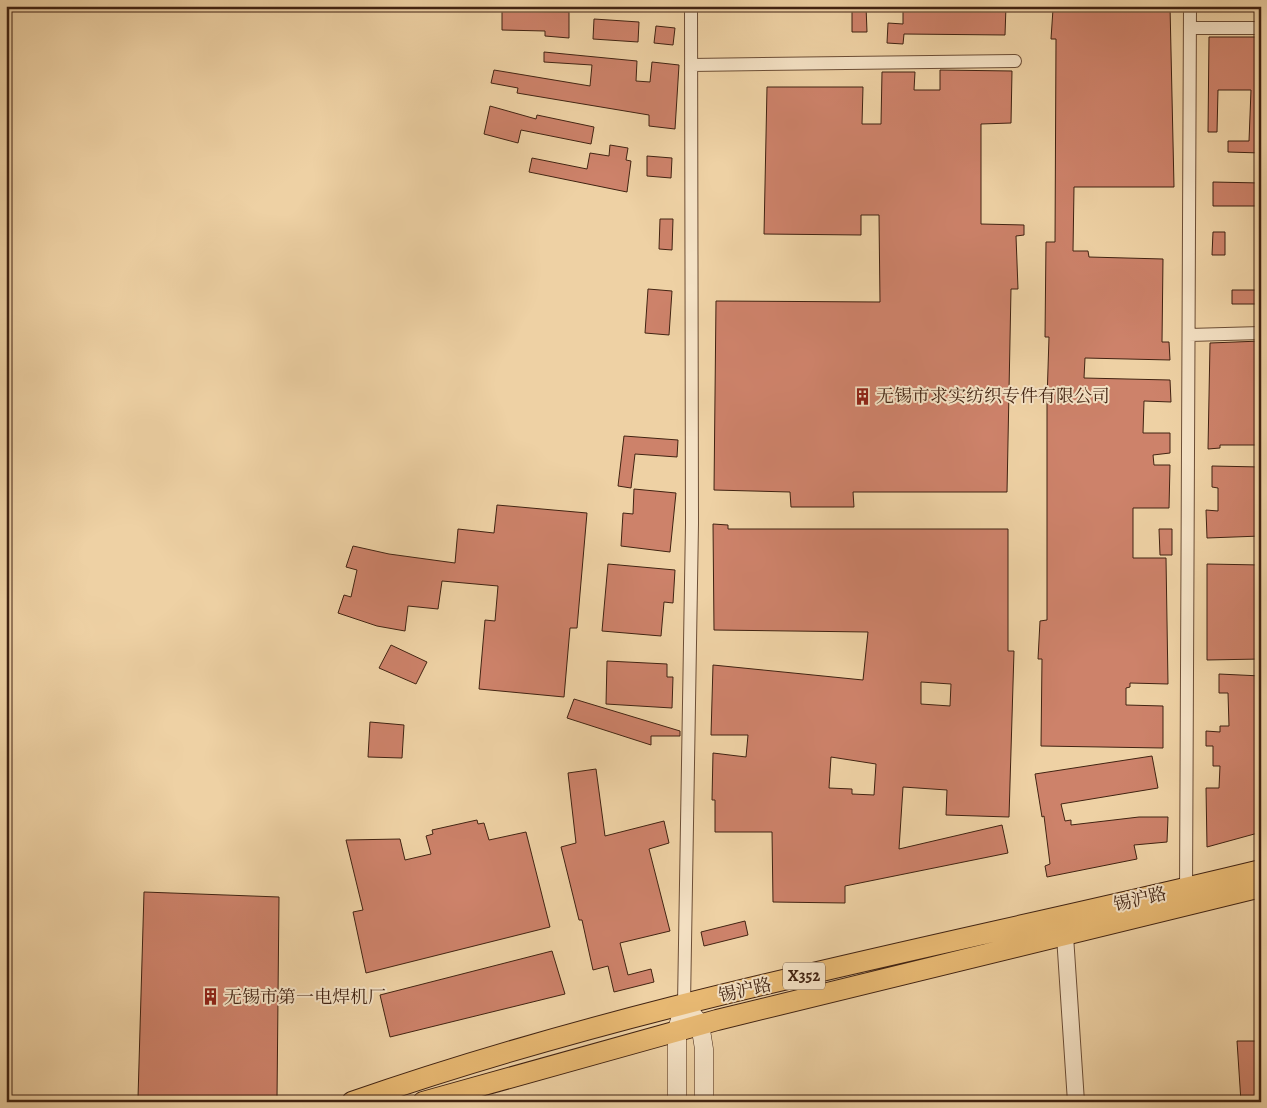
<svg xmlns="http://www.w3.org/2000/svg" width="1267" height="1108" font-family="Alegreya,'Noto Serif SC',serif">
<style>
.building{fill:#cd826a;stroke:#412312;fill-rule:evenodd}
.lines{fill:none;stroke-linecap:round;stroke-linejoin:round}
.minor-casing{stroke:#6c4e36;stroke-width:14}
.tertiary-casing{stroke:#6c4e36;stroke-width:18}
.secondary-casing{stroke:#412312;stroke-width:19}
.primary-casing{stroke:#412312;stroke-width:22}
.minor{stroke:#f4e1c4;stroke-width:12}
.tertiary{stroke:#f4e1c4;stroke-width:16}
.secondary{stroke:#f4e1c4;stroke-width:18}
.primary{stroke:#e7b872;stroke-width:20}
.rail{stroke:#412312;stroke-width:4;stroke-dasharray:9 9;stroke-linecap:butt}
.labels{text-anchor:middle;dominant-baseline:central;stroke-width:4;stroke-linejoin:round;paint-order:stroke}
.shield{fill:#f4e1c4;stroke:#775c47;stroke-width:1}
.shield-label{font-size:16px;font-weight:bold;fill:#412312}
.poi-label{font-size:18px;fill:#412312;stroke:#f4e1c4;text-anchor:start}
.street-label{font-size:18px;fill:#412312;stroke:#f4e1c4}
</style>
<rect width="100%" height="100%" fill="#eed1a4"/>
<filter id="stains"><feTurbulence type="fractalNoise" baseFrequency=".004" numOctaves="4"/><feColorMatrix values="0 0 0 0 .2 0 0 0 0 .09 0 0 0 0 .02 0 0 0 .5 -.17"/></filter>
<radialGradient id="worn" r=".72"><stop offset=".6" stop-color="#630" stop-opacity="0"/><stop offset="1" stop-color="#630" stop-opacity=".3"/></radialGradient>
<!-- building -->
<path class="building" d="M852 6H866L867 32H852Z
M903 6H1006L1005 35 904 34 903 44 887 43 888 23 903 24Z
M1134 6H1170L1174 187H1074L1073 251H1088L1089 257 1163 259 1162 342H1169L1170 360 1085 358 1084 378 1170 380 1171 402 1144 401 1143 433H1170V453L1153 455 1154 465H1170L1169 508H1133V558H1166L1168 684 1130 683V687L1126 688V705L1163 706V748L1041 746 1042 659H1038L1040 621 1047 620V400L1049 337H1045L1046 242H1055L1056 39H1051L1053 9 1134 10Z
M502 11 569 12V38L545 36V31L502 30Z
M594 19 639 22 638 42 593 39Z
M656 26 675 28 673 45 654 43Z
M1209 37H1261V153L1228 152V141H1249L1251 90H1218L1217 132H1208Z
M544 52 637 61 636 81 650 82 652 62 679 65 675 129 649 126V115L517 93 518 88 491 83 494 70 590 86 592 65 544 62Z
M940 70 1012 71 1011 123 981 124V224L1024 225V235L1016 236 1018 289H1011L1007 492H853L854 507H791L790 492 714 490 716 301 880 302 879 215H861V235L764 234 767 87H863L862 124H881L882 72H915L914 90H940Z
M490 106 536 119 537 115 594 127 591 144 521 130 518 143 484 134Z
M610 145 628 148 626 160 631 161 627 192 529 172 532 158 587 169 590 153 609 156Z
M647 156 672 158 671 178 647 176Z
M1213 182 1261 183V206H1213Z
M660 219H673L672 250 659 249Z
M1213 232H1225V255H1212Z
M648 289 672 291 669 335 645 333Z
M1232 290H1261V304H1232Z
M1261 341V445H1220V448L1208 449 1210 343Z
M624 436 678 440 677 457 635 454 631 488 618 486Z
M1212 466 1261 467V536L1207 538 1206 510 1218 511V488L1212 487Z
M634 489 676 493 670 552 621 546 623 513 633 514Z
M497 505 587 513 577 628H570L564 697 479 689 485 620 495 621 498 586 442 581 438 609 408 606 405 631 377 626 338 613 344 595 351 597 357 570 346 567 353 546 389 554 455 563 458 529 494 533Z
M713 524 728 525V529H1008V651H1014L1009 817 946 815 947 790 903 787 899 849 1002 825 1008 853 845 886V903L773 902 772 832H715V800H712L713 753 746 757 748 735H711L713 665 863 680 868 632 714 630ZM921 682 951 684 950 706 921 704ZM831 757 876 764 874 795 852 794V789L829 788Z
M1159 529H1172V555H1160Z
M608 564 675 570 673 603 664 602 661 636 602 631Z
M1207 564 1261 565V659L1207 660Z
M391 645 427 662 416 684 379 668Z
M607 661 667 664V677H673L672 708 606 704Z
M1219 674 1261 676V806H1257L1258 833 1207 847 1206 788H1219L1220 766H1213V746H1206V731L1220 732V726H1229L1228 693H1219Z
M574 699 680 731V736H651V745L567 718Z
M370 722 404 725 402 758 368 757Z
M1152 756 1158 788 1061 804 1065 821 1071 820V825L1139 817H1168L1167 842 1134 845 1137 859 1047 877 1045 866 1050 864 1044 816 1042 817 1035 774Z
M596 769 605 836 664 821 669 843 649 849 670 931 620 943 628 975 651 969 654 982 614 992 608 966 593 970 582 920H579L561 847 576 843 568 773Z
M477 820 478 824 484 823 489 840 526 832 550 927 366 973 353 912 363 910 346 840 400 839 405 860 431 854 426 836 433 834 432 830Z
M144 892 279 897 277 1099 138 1098Z
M745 921 748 935 704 946 701 932Z
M552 951 565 994 390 1037 380 995Z
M1237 1041H1258L1261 1102H1241Z"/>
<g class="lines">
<defs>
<path id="minor" d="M1190 28H1261
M691 65 1015 61
M1189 335 1261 333
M1186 894 1190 6
M684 1004 692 523 691 6"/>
<path id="tertiary" d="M1065 936 1076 1102"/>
<path id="secondary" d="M684 1004 700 1024 704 1049V1102
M677 1102V1030L680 1019"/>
<path id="primary" d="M352 1102C647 999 957 944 1261 870
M423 1102 717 1020 1261 887"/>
</defs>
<!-- minor casing -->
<use href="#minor" class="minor-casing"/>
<!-- tertiary casing -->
<use href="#tertiary" class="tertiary-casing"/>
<!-- secondary casing -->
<use href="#secondary" class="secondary-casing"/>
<!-- primary casing -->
<use href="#primary" class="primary-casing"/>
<!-- minor -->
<use href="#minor" class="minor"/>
<!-- tertiary -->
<use href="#tertiary" class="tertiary"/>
<!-- secondary -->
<use href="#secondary" class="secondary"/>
<!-- primary -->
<use href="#primary" class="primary"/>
<!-- rail -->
<path class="rail" d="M6 1100 8 1102"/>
</g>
<!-- icons -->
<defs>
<symbol id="building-bare" viewBox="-9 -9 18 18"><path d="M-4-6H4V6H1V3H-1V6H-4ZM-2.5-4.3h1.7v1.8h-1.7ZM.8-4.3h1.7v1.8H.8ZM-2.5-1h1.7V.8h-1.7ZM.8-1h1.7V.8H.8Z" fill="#8f2418" stroke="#f4e1c4" stroke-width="2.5" paint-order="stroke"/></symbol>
</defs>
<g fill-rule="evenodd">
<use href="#building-bare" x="850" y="384" width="25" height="25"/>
<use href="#building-bare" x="198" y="984" width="25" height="25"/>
</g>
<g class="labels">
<!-- shield labels -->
<rect class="shield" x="783" y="962.5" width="42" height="27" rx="4"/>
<g class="shield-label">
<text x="804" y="976">X352</text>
</g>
<!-- poi labels -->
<g class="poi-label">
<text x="876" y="396">无锡市求实纺织专件有限公司</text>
<text x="224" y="997">无锡市第一电焊机厂</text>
</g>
<!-- street labels -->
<g class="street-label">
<text transform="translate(1140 899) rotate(-13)">锡沪路</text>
<text transform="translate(745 990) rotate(-13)">锡沪路</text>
</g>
</g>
<!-- margin -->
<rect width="1267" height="1108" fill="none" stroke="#eed1a4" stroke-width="25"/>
<rect x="8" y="8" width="1252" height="1093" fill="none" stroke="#412312" stroke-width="2.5"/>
<rect x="12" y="12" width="1242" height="1083" fill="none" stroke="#412312"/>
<rect width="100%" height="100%" filter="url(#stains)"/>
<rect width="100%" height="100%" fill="url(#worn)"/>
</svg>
